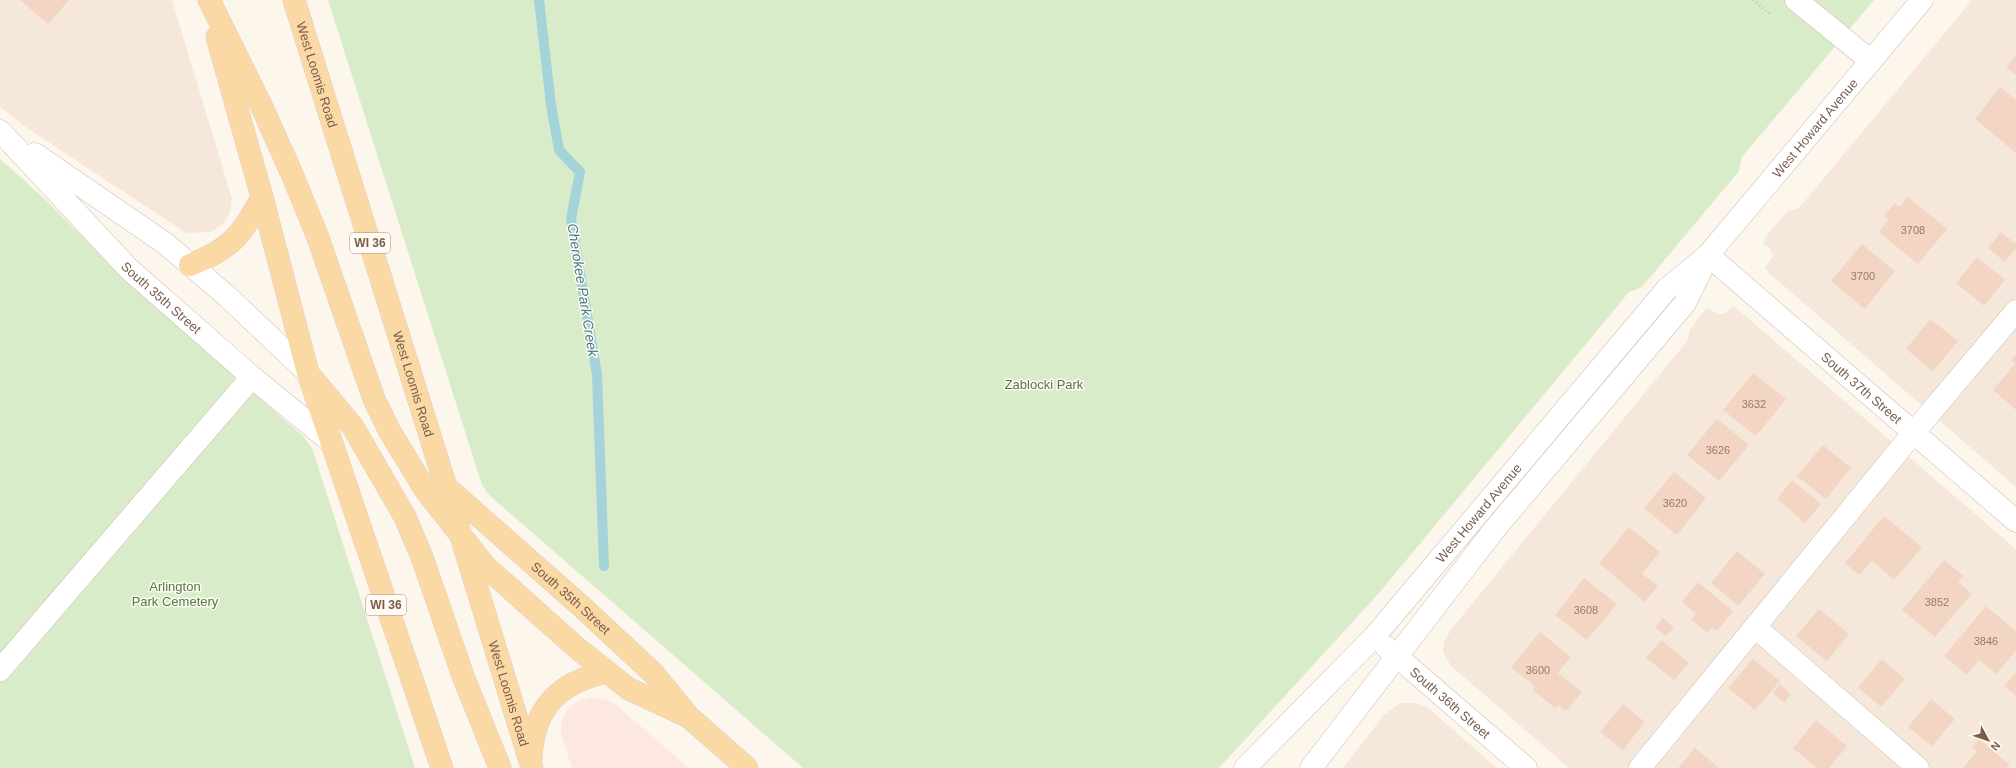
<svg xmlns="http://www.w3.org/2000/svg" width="2016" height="768" font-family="Arial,sans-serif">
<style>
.residential{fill:#f5e8da}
.commercial{fill:#fde8e0}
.green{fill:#d8ecc9}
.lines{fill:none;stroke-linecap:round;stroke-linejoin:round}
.stream{stroke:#a5d3da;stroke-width:10}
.building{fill:#f3d5c3}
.minor-casing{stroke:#d1beb0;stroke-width:23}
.major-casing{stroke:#dad1cd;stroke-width:23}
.path{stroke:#d9b8a5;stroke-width:2.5;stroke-dasharray:1 3;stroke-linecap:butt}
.minor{stroke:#fff;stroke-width:22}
.major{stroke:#fbd9a5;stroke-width:22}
.labels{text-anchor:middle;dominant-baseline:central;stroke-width:3;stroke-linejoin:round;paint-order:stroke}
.number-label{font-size:11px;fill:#987a6a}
.shield{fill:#fffaf3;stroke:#a28b7f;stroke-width:1}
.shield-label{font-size:12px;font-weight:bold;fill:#7a5c4d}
.street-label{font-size:13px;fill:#7a5c4d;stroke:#fffaf3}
.park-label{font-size:13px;fill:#537a41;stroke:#fffaf3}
.water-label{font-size:14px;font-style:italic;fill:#437c86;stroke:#fffaf3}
</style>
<rect width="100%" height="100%" fill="#fdf6ec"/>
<!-- residential -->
<path class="residential" d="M0 0H172L232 199 230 213 224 223 211 232 186 233 27 128 0 107Z
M1972 0H2016V487L1769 273 1765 267 1773 257 1771 250 1763 243 1769 232 1788 211 1799 208Z
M1734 306 2016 549V768H1569L1451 666 1443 652 1444 641 1453 627 1688 340 1690 330 1702 313 1708 308 1718 314H1724Z
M1400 703H1416L1428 708 1497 768H1343L1384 715Z"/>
<!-- commercial -->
<path class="commercial" d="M591 697 607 700 616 705 689 768H572L561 734V724L565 713 572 705 581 700Z"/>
<!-- green -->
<path class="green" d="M328 0H1874L1742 157 1739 171 1642 287 1629 292 1379 593 1219 768H803L489 495 482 485Z
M0 159 46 200 130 285 303 436 312 448 415 768H0Z"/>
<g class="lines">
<!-- stream -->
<path class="stream" d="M539 0 551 105 559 150 580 172 571 219 597 375 604 566"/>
</g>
<!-- building -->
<path class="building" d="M20 0H69L48 24Z
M2016 55V75L2006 67Z
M2000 87 2016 100V153L1975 119Z
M1908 197 1947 229 1918 264 1879 232 1889 219 1884 216 1895 203 1900 207Z
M2001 232 2016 244V248L2005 262 1988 248Z
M1862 244 1895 271 1865 309 1831 281Z
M1977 257 2005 280 1984 306 1956 283Z
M1930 319 1958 341 1933 371 1906 349Z
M2016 355V410L1993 390 2015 364 2011 360Z
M1753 373 1786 399 1756 436 1723 410Z
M1717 419 1749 445 1719 481 1687 455Z
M1823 445 1851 468 1826 499 1797 476Z
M1674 472 1706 498 1677 535 1644 508Z
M1792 480 1821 504 1805 523 1777 499Z
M1884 516 1922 547 1894 580 1872 561 1859 575 1845 563Z
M1629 527 1660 552 1642 574 1658 586 1645 602 1599 563Z
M1737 551 1765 574 1738 606 1711 583Z
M1944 560 1964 576 1958 582 1972 594 1935 637 1902 610Z
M1584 578 1617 604 1587 640 1555 615Z
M1698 582 1733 611 1717 631 1712 627 1708 633 1691 620 1696 614 1682 602Z
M1986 606 2016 631V651L1996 674 1979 660 1967 675 1944 656Z
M1819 609 1849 634 1827 661 1796 636Z
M1663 618 1674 627 1666 636 1655 628Z
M1540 632 1571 657 1558 673 1582 692 1566 711 1558 705 1555 708 1533 690 1535 686 1511 667Z
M1661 640 1689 663 1674 680 1646 658Z
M1753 659 1780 681 1755 710 1728 688Z
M1882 659 1905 679 1881 707 1858 687Z
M2016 672V696L2004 686Z
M1780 684 1791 694 1784 703 1773 693Z
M1931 699 1955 719 1932 746 1908 727Z
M1623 704 1645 722 1623 750 1600 732Z
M1816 720 1847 746 1829 768H1817L1793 748Z
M1979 739 2010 765 2007 768H1963L1977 751 1972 748Z
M1695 748 1719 768H1678Z"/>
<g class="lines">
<defs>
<g id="minor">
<path d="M1796 0 1871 61"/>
<path id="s1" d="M0 131 129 269 252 377 330 441"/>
<path d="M35 154 166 244 228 297 308 373"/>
<path id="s2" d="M1708 255 2016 521"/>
<path d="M1755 627 1918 768"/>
<path id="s3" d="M1386 647 1526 768"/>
<path d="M0 670 252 377"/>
<path id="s4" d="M1245 768 1374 637 1667 289 1708 255 1922 0"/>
<path d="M1311 768 1494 530 1685 303 1705 262"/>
<path d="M1640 768 1914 432 2016 311"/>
</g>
<g id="major">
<path d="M209 0 261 105 292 174 317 235 374 399 389 430 426 491 485 566 578 649 629 689 689 717"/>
<path id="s5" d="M294 0 446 487 532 768"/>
<path d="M217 37 262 197 308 373 442 768"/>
<path d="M190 265C231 249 242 235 262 197"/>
<path d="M313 379 353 427 405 517 422 557 463 676 500 768"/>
<path id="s6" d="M446 487 581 606 654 674 689 717 747 768"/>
<path d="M531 759C533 708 559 682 607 672"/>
</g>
</defs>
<!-- minor casing -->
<use href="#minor" class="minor-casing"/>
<!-- major casing -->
<use href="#major" class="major-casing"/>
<!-- path -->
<path class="path" d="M1753 0 1770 14"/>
<!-- minor -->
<use href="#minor" class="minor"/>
<!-- major -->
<use href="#major" class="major"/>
</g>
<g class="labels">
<!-- number labels -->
<g class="number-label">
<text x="1913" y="230">3708</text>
<text x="1863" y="276">3700</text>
<text x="1754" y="404">3632</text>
<text x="1718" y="450">3626</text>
<text x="1675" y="503">3620</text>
<text x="1937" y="602">3852</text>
<text x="1586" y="610">3608</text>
<text x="1986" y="641">3846</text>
<text x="1538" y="670">3600</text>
</g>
<!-- shield labels -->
<g class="shield">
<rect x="350" y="233" width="40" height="20" rx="3"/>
<rect x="366" y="595" width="40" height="20" rx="3"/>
</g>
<g class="shield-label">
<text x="370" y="243">WI 36</text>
<text x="386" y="605">WI 36</text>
</g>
<!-- street labels -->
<g class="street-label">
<text stroke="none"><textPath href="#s5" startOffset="78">West Loomis Road</textPath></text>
<text stroke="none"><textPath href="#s4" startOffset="858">West Howard Avenue</textPath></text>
<text stroke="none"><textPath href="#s1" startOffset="232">South 35th Street</textPath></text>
<text stroke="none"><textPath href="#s5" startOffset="402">West Loomis Road</textPath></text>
<text stroke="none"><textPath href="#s2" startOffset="203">South 37th Street</textPath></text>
<text stroke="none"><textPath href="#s4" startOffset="346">West Howard Avenue</textPath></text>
<text stroke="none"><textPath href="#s6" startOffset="167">South 35th Street</textPath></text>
<text stroke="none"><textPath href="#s5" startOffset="726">West Loomis Road</textPath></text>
<text stroke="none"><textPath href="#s3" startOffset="85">South 36th Street</textPath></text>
</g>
<!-- park labels -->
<g class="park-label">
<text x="1044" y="384">Zablocki Park</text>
<text x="175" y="586">Arlington<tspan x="175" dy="15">Park Cemetery</tspan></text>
</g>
<!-- water labels -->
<g class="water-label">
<text transform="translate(583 290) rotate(81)">Cherokee Park Creek</text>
</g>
</g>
<!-- north arrow -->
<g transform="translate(1988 740) rotate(130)" stroke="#fffaf3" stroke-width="3" paint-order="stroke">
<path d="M0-3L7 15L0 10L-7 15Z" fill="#7a5c4d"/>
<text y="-6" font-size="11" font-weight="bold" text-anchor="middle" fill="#7a5c4d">N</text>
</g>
</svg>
